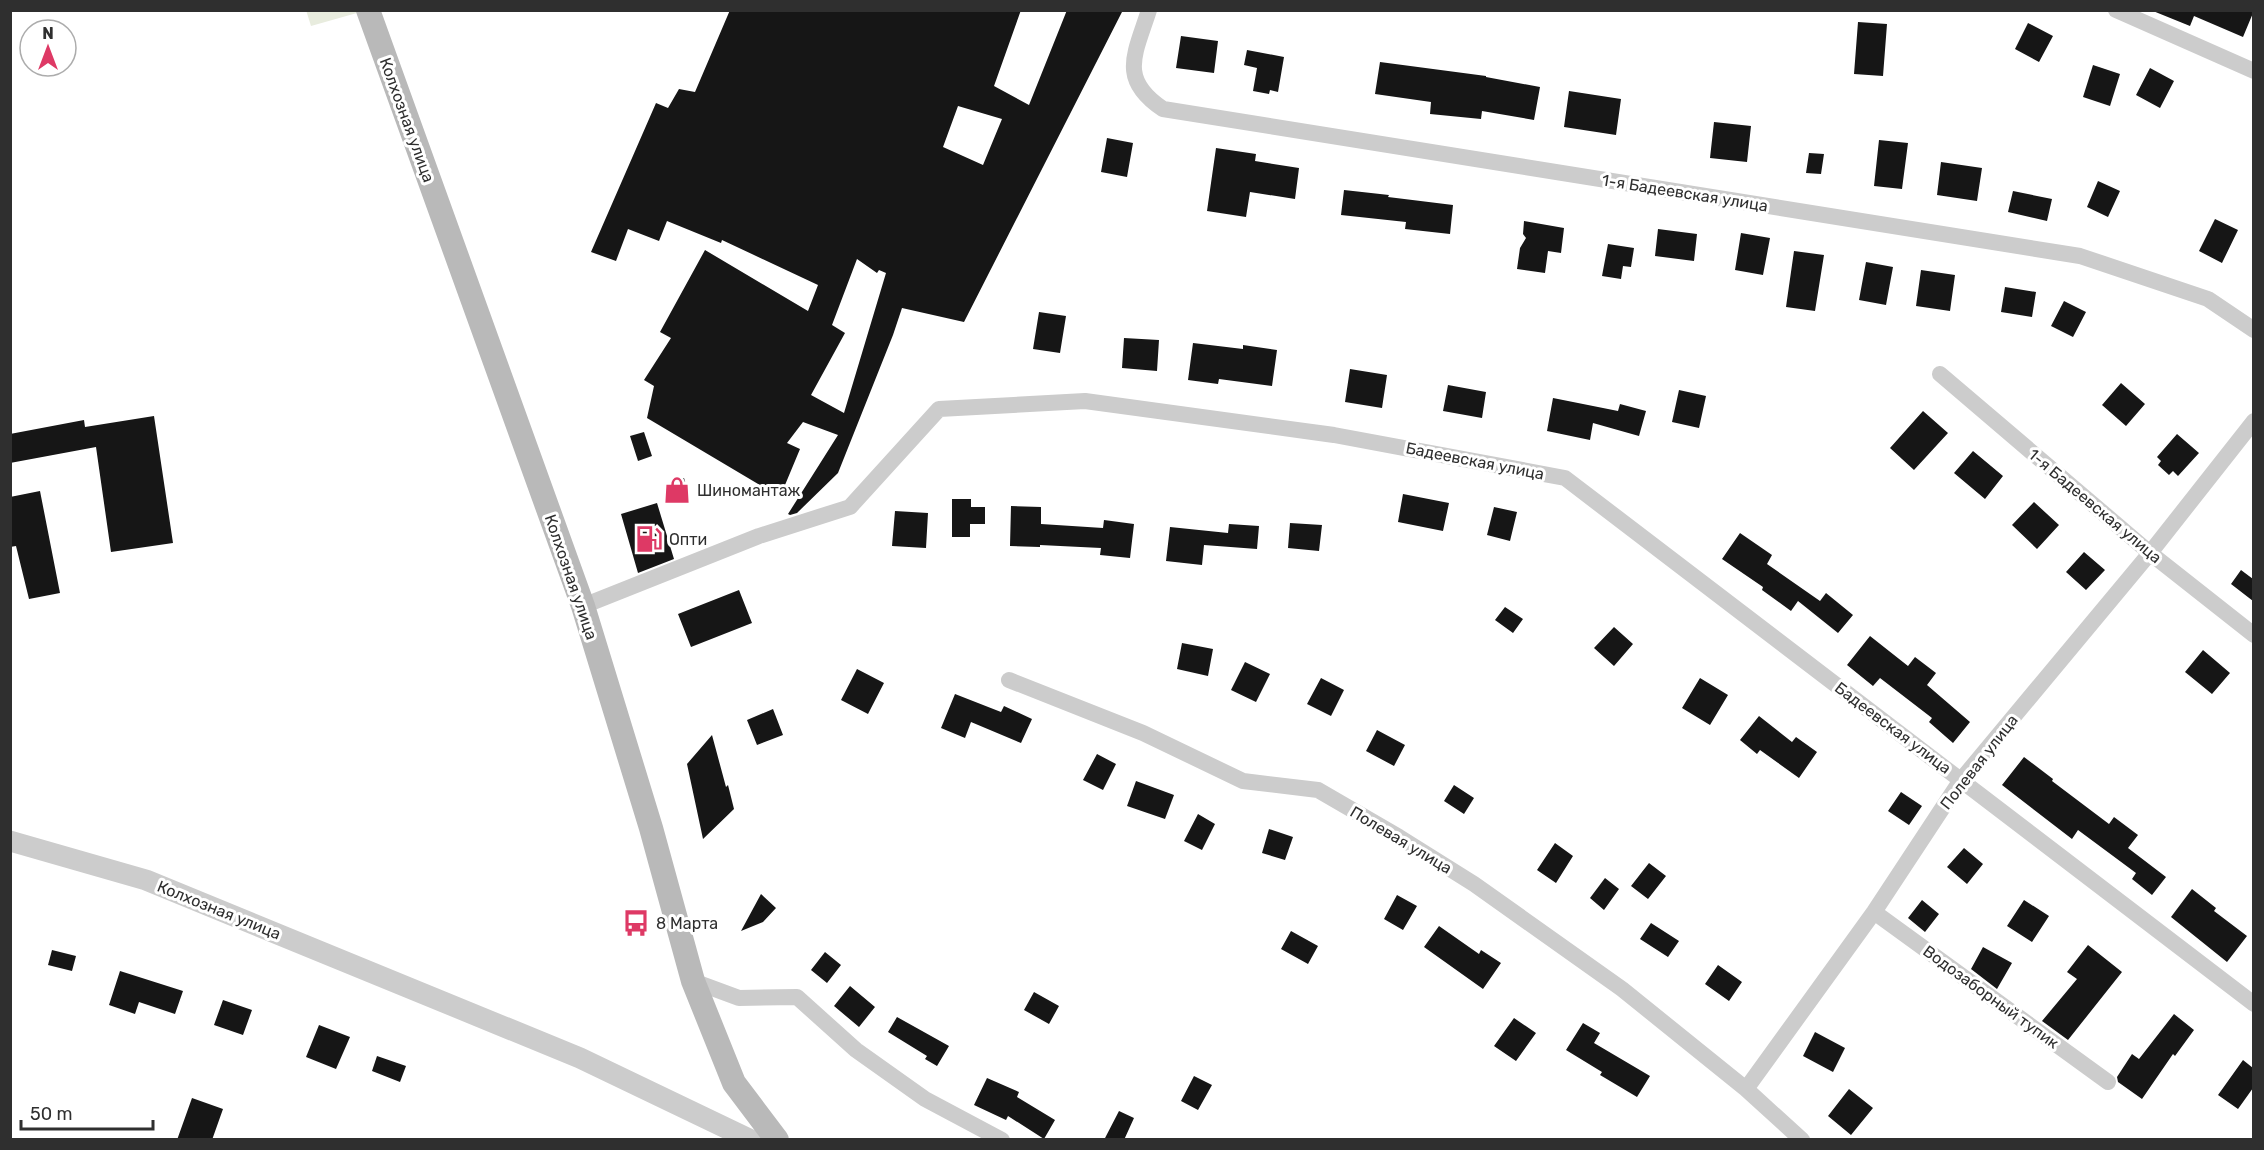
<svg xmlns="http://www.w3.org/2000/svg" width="2264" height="1150" font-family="Rubik,sans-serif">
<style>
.green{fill:#e8ecde}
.building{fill:#161616;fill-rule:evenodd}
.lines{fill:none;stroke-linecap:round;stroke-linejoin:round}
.minor{stroke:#ccc;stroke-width:16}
.tertiary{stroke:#ccc;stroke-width:21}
.secondary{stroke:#b9b9b9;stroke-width:24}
.labels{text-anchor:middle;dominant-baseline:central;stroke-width:6;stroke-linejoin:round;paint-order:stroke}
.street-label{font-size:16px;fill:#2f2f2f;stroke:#fff}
.poi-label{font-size:16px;fill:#2f2f2f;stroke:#fff;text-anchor:start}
</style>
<rect width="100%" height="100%" fill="#fff"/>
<!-- green -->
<path class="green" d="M306 10 364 11 311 26Z"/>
<!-- building -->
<path class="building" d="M730 10H1021L994 86 1029 105 1067 10H1123L964 322 902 308 893 335 838 473 797 513 790 515 788 514 838 435 803 422 787 443 800 449 780 497 647 418 654 386 644 380 671 338 660 332 705 250 808 311 818 285 722 240 721 243 667 221 659 241 628 229 616 261 591 252 656 103 668 108 679 89 695 92ZM958 106 1002 119 983 165 943 147ZM857 259 877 273 879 270 886 273 844 413 811 395 845 333 832 325Z
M2181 10H2253V13L2243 37 2194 16 2190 26 2153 11Z
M1858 22 1887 24 1883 76 1854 74Z
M2028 23 2053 36 2039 62 2015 49Z
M1181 36 1218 41 1214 73 1176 68Z
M1247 50 1284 57 1278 92 1270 90 1269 94 1253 91 1257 68 1244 65Z
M1380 62 1486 76V77L1540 87 1534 120 1482 111 1481 119 1430 114 1431 102 1375 94Z
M2093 65 2120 74 2110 106 2083 97Z
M2150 68 2174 81 2160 108 2136 95Z
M1569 91 1621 99 1616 135 1564 127Z
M1714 122 1751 126 1747 162 1710 158Z
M1107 138 1133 143 1127 177 1101 172Z
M1879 140 1908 143 1902 189 1874 186Z
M1216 148 1256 154 1255 161 1299 168 1295 199 1250 192 1246 217 1207 211Z
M1809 153 1824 154 1821 174 1806 173Z
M1941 162 1982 168 1977 201 1937 195Z
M2098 181 2120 191 2108 217 2087 207Z
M1344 190 1389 195 1388 197 1453 205 1450 234 1405 229 1406 222 1341 215Z
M2013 191 2052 199 2047 221 2008 212Z
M2215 219 2238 230 2222 263 2199 251Z
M1524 221 1564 228 1561 253 1548 251 1545 273 1517 269 1520 248 1526 238 1523 234Z
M1658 229 1697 234 1694 261 1655 256Z
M1741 233 1770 238 1763 275 1735 270Z
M1608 244 1634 248 1631 267 1623 266 1621 279 1602 276Z
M1794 251 1824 255 1815 311 1786 307Z
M1866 262 1893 267 1886 305 1859 300Z
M1921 270 1955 275 1950 311 1916 306Z
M2005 287 2036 292 2032 317 2001 312Z
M2064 301 2086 312 2073 337 2051 326Z
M1039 312 1066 316 1060 353 1033 349Z
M1124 338 1159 340 1157 371 1122 368Z
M1193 343 1243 349V345L1277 350 1272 386 1219 379 1218 384 1188 380Z
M1350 369 1387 375 1382 408 1345 402Z
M2121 383 2145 404 2126 426 2102 405Z
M1448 385 1486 392 1482 418 1443 411Z
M1679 390 1706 396 1699 428 1672 422Z
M1553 398 1618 411 1620 404 1646 411 1639 436 1593 423 1590 440 1547 431Z
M1923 411 1948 433 1914 470 1890 448Z
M154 416 173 543 111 552 96 447 10 463V434L84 420 85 427Z
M644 432 652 456 638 461 630 436Z
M2177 434 2199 453 2178 476 2173 471 2169 475 2158 465 2161 461 2157 457Z
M1973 451 2003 476 1985 499 1954 473Z
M684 478 689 495 670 501 665 484Z
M40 491 60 593 29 599 16 546 10 547V497Z
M1403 494 1449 503 1443 531 1398 522Z
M952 499H971V507H985V524H970V537H952Z
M2034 502 2059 525 2037 549 2012 525Z
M657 503 674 559 638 573 621 514Z
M1011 506 1041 507V524L1103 528 1104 520 1134 524 1130 558 1100 555 1101 548 1040 545V547L1010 546Z
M1494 507 1517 512 1510 541 1487 535Z
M895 511 928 513 926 548 892 546Z
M1290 523 1322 525 1319 551 1288 548Z
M1229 524 1259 526 1257 549 1204 545 1202 565 1166 561 1170 527 1228 533Z
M1740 533 1772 555 1767 564 1820 601 1826 593 1853 615 1838 633 1798 601 1791 611 1762 590 1763 587 1722 559Z
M2084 552 2105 570 2086 590 2066 572Z
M2241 570 2253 579V601L2231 584Z
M739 590 752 623 691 647 678 614Z
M1505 607 1523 619 1513 633 1495 620Z
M1614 627 1633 644 1614 666 1594 648Z
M1870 636 1908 666 1915 657 1936 673 1927 685 1970 722 1953 743 1929 722 1932 718 1880 678 1873 686 1847 665Z
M1182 643 1213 649 1208 676 1177 669Z
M2203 650 2230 673 2212 694 2185 672Z
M1245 662 1270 674 1256 702 1231 690Z
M857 669 884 683 868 714 841 700Z
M1321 678 1344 690 1331 716 1307 704Z
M1700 678 1728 695 1710 725 1682 708Z
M955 694 1001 712 1004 706 1032 719 1021 743 971 722 965 738 941 728Z
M773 709 783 735 757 745 747 720Z
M1759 716 1792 742 1796 737 1817 752 1799 778 1760 750 1757 754 1740 740Z
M1377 730 1405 745 1394 766 1366 751Z
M712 735 726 787 728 785 734 809 703 839 687 764Z
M1097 754 1116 764 1103 790 1083 780Z
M2024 757 2053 779 2052 781 2109 824 2114 817 2138 835 2128 848 2166 877 2152 895 2132 879 2136 873 2078 830 2072 839 2002 785Z
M1136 781 1174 795 1165 819 1127 806Z
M1454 785 1474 798 1464 814 1444 801Z
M1901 792 1922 806 1909 825 1888 811Z
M1198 814 1215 824 1202 850 1184 841Z
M1269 829 1293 837 1285 860 1262 853Z
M1555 843 1573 856 1556 883 1537 870Z
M1964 848 1983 864 1967 884 1947 867Z
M1649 863 1666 876 1648 899 1631 886Z
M1605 878 1619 889 1604 910 1590 898Z
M2192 889 2216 908 2214 911 2247 936 2227 962 2171 917Z
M761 894 776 908 763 922 741 931Z
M1397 895 1417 906 1403 930 1384 919Z
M1922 900 1939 914 1925 932 1908 918Z
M2024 900 2049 916 2032 942 2007 926Z
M1651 923 1679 941 1668 957 1640 939Z
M1439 926 1479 954 1481 950 1501 963 1483 989 1424 947Z
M1291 931 1318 946 1308 964 1281 949Z
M2088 945 2122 972 2068 1040 2042 1021 2077 979 2067 972Z
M1983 947 2012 963 1997 989 1971 969Z
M52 950 76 956 72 971 48 965Z
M825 952 841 965 827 983 811 970Z
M1718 965 1742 982 1729 1001 1705 984Z
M120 971 183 991 175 1014 139 1002 135 1014 109 1005Z
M850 986 875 1007 859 1027 834 1006Z
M1034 992 1059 1006 1049 1024 1024 1010Z
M223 1000 252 1010 243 1035 214 1025Z
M2174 1014 2194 1030 2175 1056 2173 1054 2142 1099 2118 1082 2117 1077 2132 1054 2139 1059Z
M897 1017 949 1046 937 1066 925 1059 927 1056 888 1032Z
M1514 1018 1536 1033 1516 1061 1494 1046Z
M1583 1023 1600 1033 1594 1043 1650 1076 1637 1097 1600 1075 1602 1072 1566 1050Z
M319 1025 350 1037 336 1069 306 1057Z
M1815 1032 1845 1048 1833 1072 1803 1056Z
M377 1056 406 1066 400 1082 372 1071Z
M2243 1060 2253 1068V1088L2238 1109 2218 1095Z
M1194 1076 1212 1085 1198 1110 1181 1101Z
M987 1078 1019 1092 1017 1097 1055 1120 1044 1139 1008 1116 1006 1120 974 1105Z
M1849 1089 1873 1108 1851 1135 1828 1116Z
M192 1098 223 1109 212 1140H177Z
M1119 1111 1134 1118 1124 1140H1104Z"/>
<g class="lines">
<!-- minor -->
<path class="minor" d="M1149 10C1135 54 1118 79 1163 109L2080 256 2208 299 2254 330
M2116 10 2254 71
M1940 374 2150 553 2254 635
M583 606 759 536 850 507 939 409 1085 401 1334 435 1565 478 2254 1004
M1009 680 1143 733 1243 781 1318 790 1399 837 1474 884 1622 989 1746 1089 1802 1140
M1874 912 2108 1082
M693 981 739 998 797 997 856 1050 925 1099 1002 1140
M1746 1089 1874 912 1961 780 2150 553 2254 421"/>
<!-- tertiary -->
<path class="tertiary" d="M10 841 146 880 580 1058 751 1140"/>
<!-- secondary -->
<path class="secondary" d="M368 10 583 606 651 828 693 981 734 1083 777 1140"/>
</g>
<!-- icons -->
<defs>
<symbol id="shop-bare" viewBox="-9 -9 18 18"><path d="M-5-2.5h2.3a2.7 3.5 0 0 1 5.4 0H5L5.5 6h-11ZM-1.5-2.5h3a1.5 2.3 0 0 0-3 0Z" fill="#de3965" stroke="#fff" stroke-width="2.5" paint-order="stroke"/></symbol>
<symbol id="fuel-bare" viewBox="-9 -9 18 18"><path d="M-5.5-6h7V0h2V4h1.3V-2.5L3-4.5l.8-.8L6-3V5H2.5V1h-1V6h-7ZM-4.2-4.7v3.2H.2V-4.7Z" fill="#de3965" stroke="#fff" stroke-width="2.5" paint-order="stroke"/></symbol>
<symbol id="bus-bare" viewBox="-9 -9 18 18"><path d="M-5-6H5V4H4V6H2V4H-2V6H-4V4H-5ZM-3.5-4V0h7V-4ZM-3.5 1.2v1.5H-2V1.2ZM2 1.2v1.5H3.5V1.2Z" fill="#de3965" stroke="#fff" stroke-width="2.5" paint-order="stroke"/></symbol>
</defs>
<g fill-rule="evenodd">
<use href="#shop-bare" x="658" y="471" width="38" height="38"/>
<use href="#fuel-bare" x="630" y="520" width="38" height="38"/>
<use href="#bus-bare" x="617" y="904" width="38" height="38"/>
</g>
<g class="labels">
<!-- street labels -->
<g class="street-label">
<text transform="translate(407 120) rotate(70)">Колхозная улица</text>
<text transform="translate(1685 193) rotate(9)">1-я Бадеевская улица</text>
<text transform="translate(1475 461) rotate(11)">Бадеевская улица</text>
<text transform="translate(2095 506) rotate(40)">1-я Бадеевская улица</text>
<text transform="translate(571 577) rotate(71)">Колхозная улица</text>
<text transform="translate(1893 728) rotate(37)">Бадеевская улица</text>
<text transform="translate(1979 762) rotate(-52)">Полевая улица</text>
<text transform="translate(1401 840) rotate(31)">Полевая улица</text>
<text transform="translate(219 910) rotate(22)">Колхозная улица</text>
<text transform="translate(1991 997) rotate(36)">Водозаборный тупик</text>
</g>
<!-- poi labels -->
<g class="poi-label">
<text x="697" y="490">Шиномантаж</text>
<text x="669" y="539">Опти</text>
<text x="656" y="923">8 Марта</text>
</g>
</g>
<!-- border -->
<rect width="2264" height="1150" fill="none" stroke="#2f2f2f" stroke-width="24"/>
<!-- north arrow -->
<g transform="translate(48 48)"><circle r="28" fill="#ffffff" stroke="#acacac" stroke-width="1.5"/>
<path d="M0-4.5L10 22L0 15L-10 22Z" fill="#de3965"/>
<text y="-9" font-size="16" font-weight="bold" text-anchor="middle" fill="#2f2f2f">N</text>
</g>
<!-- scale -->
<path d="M21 1120v9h132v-9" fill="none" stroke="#2f2f2f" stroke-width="3"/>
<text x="30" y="1120" font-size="18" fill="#2f2f2f" stroke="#ffffff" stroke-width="4.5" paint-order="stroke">50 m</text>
</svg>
